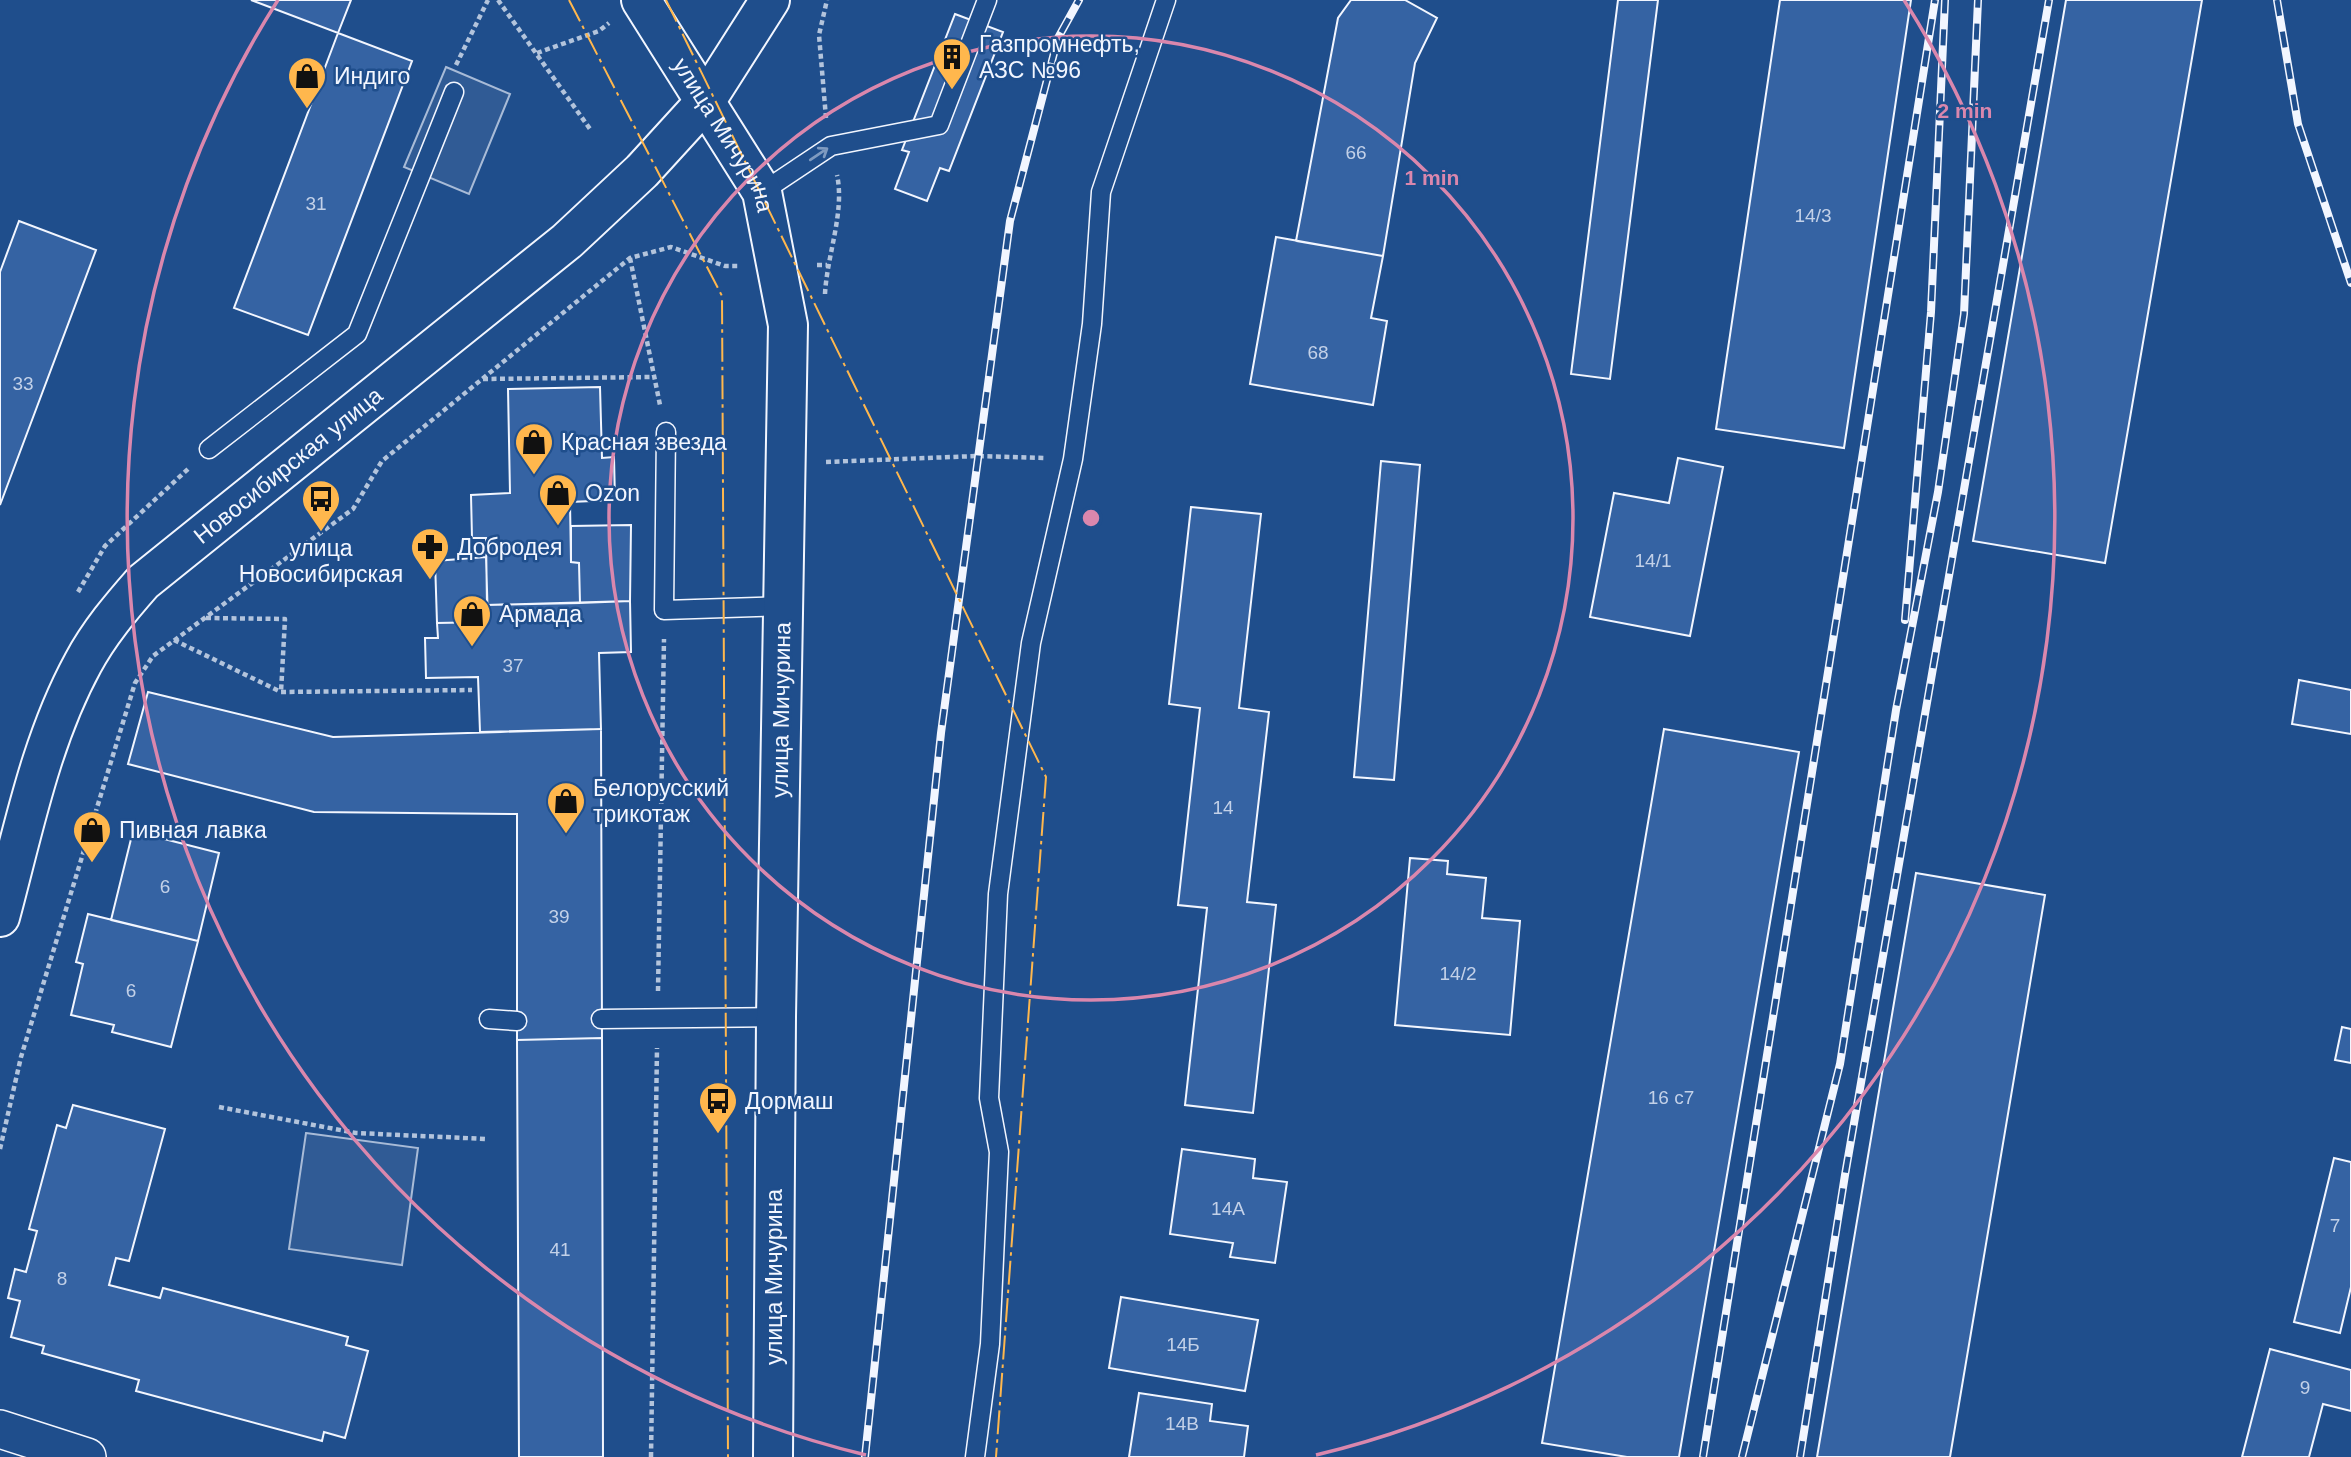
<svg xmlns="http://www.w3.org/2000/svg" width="2351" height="1457" font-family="Helvetica,sans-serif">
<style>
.built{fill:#305b95;stroke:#a8bbd7;stroke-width:2}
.building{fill:#3563a3;stroke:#f2f6ff;stroke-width:2}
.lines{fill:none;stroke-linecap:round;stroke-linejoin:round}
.lane-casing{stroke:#f2f6ff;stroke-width:21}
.street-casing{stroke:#f2f6ff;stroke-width:40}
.secondary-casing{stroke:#f2f6ff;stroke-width:42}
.path{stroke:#b3c4dc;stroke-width:4.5;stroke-dasharray:5 3.5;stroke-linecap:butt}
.lane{stroke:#1f4e8c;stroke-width:18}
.street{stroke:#1f4e8c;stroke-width:37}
.secondary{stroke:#1f4e8c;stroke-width:38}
.rail-casing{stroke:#f2f6ff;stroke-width:8}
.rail{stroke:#1f4e8c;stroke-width:5;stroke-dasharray:16;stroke-linecap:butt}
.power{stroke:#ffb74d;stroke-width:2;stroke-dasharray:24 5 3.5 5;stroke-linecap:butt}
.oneway{stroke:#7e9ac0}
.ring{fill:none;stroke:#da87ad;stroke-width:3.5}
.labels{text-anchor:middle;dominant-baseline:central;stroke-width:5;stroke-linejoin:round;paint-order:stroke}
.number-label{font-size:19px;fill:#c3d1e8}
.poi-label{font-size:23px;fill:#f2f6ff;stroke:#1f4e8c;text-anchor:start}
.street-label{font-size:23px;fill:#f2f6ff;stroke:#1f4e8c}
.centre{fill:#da87ad;stroke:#1f4e8c;stroke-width:3.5}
.ring-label{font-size:21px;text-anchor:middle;font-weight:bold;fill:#da87ad;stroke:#1f4e8c;stroke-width:5;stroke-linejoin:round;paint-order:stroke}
</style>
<rect width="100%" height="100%" fill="#1f4e8c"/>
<!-- built -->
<path class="built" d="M446 67 510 94 469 194 404 167Z
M306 1133 418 1148 402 1265 289 1249Z"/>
<!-- building -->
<path class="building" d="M251 0H351L338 33Z
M1351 0H1405L1437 18 1415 63 1383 256 1296 241 1338 18Z
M1618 0H1658L1610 379 1571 374Z
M1780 0H1911L1844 448 1716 429Z
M2066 0H2202L2105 563 1973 541Z
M955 14 1003 32 949 171 940 168 927 201 895 189 909 152 902 150Z
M338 33 412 61 308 335 234 308Z
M19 221 96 250 0 505V272Z
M1276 237 1383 256 1371 318 1387 321 1373 405 1250 384Z
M600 387 602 458 614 457 615 500 570 502 571 562 579 563 580 603 487 605 486 538H472L471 495 510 493 508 389Z
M1678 458 1723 467 1690 636 1590 617 1614 493 1669 503Z
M1381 461 1420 465 1394 780 1354 777Z
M1191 507 1261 514 1239 708 1269 712 1247 902 1276 905 1253 1113 1185 1105 1207 908 1178 905 1200 708 1169 704Z
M631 525 630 601 580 603 579 563 571 562V526Z
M486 557 488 622 437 623 435 561Z
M630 601 631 652 599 653 601 729 480 732 478 677 426 678 425 638H438L437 623 488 622 487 605Z
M2299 680 2351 690V734L2292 724Z
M148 692 333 737 601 729 602 1038 517 1040V814L314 812 128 764Z
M1664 729 1799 752 1679 1457H1627L1542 1443Z
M133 831 219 853 198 941 111 920Z
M1410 858 1448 861 1447 874 1486 878 1482 918 1520 921 1510 1035 1395 1025Z
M1916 873 2045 895 1950 1457H1817Z
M88 914 198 941 171 1047 112 1032 114 1025 71 1015 83 964 76 962Z
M2342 1027 2351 1029V1063L2335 1060Z
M602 1038 603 1457H519L517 1040Z
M73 1105 165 1129 129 1261 116 1258 109 1285 160 1298 163 1288 348 1337 346 1345 368 1351 345 1438 324 1432 322 1441 136 1391 139 1380 42 1353 44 1346 11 1337 20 1301 8 1298 15 1269 26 1272 37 1231 29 1229 57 1125 66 1128Z
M1182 1149 1255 1159 1253 1178 1287 1182 1275 1263 1230 1257 1233 1243 1170 1234Z
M2334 1158 2351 1162V1287L2340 1333 2294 1322Z
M1121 1297 1258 1320 1245 1391 1109 1368Z
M2270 1349 2351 1370V1411L2323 1404 2309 1457H2242Z
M1139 1393 1212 1404 1210 1421 1248 1426 1244 1457H1129Z"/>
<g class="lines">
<defs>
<path id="lane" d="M762 192 831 146 939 125 987 0
M666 432 664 610 783 606
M209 449 357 334 454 92
M489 1019 517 1021
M601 1019 776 1017
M975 1457 990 1344 999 1152 989 1098 998 894 1031 643 1073 459 1092 324 1101 192 1166 0"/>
<path id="street" d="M0 1429 87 1457"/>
<g id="secondary">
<path id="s1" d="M641 0 762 192 788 325 776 1017 773 1457"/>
<path id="s2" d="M0 917C23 832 40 742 83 663 99 633 121 607 143 582L567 241 642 171 705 102 770 0"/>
</g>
</defs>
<!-- lane casing -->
<use href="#lane" class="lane-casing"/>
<!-- street casing -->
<use href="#street" class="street-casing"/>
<!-- secondary casing -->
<use href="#secondary" class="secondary-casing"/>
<!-- path -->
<path class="path" d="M498 0 590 129
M537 53 599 31 609 23
M456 65 488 0
M826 118 819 35 827 0
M630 258 660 405
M817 265H827
M825 294C827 255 845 212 837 175
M483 379 654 377
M826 462 977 456 1044 458
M78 592 105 546 188 469
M206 618 285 619 281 692
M174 640 281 692 472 690
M658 991 664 639
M219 1107 356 1133 487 1139
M0 1149 21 1057 135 683 153 656 353 509 382 461 630 258 671 247 725 266H738
M651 1457 657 1048"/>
<!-- lane -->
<use href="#lane" class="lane"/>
<!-- street -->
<use href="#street" class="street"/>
<!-- secondary -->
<use href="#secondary" class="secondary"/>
<defs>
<path id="rail" d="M2277 0 2298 124 2351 283
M1905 620 1931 312 1945 0
M865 1457 941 733 1010 221 1058 38 1079 0
M1703 1457 1935 0
M1742 1457 1840 1064 1896 710 1938 492 1964 314 1978 0
M1800 1457 1845 1175 2049 0"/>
</defs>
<!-- rail casing -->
<use href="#rail" class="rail-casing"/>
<!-- rail -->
<use href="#rail" class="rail"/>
<!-- power -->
<path class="power" d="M569 0 722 296 728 1457
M666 0 1046 777 996 1457"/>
</g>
<!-- one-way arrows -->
<defs><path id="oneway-shaft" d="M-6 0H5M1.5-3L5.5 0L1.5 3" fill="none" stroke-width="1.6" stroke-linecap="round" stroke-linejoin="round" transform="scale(1.75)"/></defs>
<use class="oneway" href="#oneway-shaft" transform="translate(819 154) rotate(-34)"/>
<!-- distance rings -->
<g class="ring">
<circle cx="1091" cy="518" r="482"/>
<path d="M866 1455A964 964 0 0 1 278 0M1904 0A964 964 0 0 1 1316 1455"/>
</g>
<!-- icons -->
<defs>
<symbol id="building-pin" viewBox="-11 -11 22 30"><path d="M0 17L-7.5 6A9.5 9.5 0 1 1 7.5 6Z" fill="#ffb74d" stroke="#1f4e8c"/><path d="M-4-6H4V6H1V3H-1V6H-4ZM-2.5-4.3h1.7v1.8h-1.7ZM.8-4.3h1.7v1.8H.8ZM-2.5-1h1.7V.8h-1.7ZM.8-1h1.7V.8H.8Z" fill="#111"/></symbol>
<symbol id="shop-pin" viewBox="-11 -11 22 30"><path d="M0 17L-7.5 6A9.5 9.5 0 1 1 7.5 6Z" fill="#ffb74d" stroke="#1f4e8c"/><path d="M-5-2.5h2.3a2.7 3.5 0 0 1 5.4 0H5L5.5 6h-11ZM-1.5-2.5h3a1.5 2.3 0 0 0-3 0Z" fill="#111"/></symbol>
<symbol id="bus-pin" viewBox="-11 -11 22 30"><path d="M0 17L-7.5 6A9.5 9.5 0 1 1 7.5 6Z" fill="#ffb74d" stroke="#1f4e8c"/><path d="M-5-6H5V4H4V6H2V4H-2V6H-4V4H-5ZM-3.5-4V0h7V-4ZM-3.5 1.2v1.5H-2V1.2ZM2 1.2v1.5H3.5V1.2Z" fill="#111"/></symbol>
<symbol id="pharmacy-pin" viewBox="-11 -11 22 30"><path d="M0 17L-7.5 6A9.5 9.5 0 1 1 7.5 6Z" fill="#ffb74d" stroke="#1f4e8c"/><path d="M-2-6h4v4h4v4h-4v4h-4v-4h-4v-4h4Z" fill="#111"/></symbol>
</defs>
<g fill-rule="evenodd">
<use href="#building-pin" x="930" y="35" width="44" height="60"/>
<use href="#shop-pin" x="285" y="54" width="44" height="60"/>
<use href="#shop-pin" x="512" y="420" width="44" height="60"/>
<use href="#shop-pin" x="536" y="471" width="44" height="60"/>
<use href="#bus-pin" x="299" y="477" width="44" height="60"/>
<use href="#pharmacy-pin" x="408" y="525" width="44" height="60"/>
<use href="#shop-pin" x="450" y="592" width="44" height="60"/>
<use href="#shop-pin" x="544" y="779" width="44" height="60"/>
<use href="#shop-pin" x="70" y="808" width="44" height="60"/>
<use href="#bus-pin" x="696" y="1079" width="44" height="60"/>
</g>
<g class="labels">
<!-- number labels -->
<g class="number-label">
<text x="1356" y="152">66</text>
<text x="316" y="203">31</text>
<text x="1813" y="215">14/3</text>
<text x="1318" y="352">68</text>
<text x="23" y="383">33</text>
<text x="1653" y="560">14/1</text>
<text x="513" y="665">37</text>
<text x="1223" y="807">14</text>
<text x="165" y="886">6</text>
<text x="559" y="916">39</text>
<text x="1458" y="973">14/2</text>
<text x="131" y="990">6</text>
<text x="1671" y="1097">16 с7</text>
<text x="1228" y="1208">14А</text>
<text x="2335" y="1225">7</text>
<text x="560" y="1249">41</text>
<text x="62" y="1278">8</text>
<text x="1183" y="1344">14Б</text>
<text x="2305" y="1387">9</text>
<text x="1182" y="1423">14В</text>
</g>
<!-- poi labels -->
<g class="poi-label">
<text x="979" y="44">Газпромнефть,<tspan x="979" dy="26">АЗС №96</tspan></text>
<text x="334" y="76">Индиго</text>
<text x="561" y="442">Красная звезда</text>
<text x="585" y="493">Ozon</text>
<text x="457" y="547">Добродея</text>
<text x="321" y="548" text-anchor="middle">улица<tspan x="321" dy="26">Новосибирская</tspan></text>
<text x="499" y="614">Армада</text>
<text x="593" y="788">Белорусский<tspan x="593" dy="26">трикотаж</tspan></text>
<text x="119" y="830">Пивная лавка</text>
<text x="745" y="1101">Дормаш</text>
</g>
<!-- street labels -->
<g class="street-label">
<text stroke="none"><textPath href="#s1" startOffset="159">улица Мичурина</textPath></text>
<text stroke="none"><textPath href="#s2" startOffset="555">Новосибирская улица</textPath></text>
<text transform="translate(781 710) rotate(-89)">улица Мичурина</text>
<text transform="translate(774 1277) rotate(-90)">улица Мичурина</text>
</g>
</g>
<circle cx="1091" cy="518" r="10" class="centre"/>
<g class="ring-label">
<text x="1965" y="118">2 min</text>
<text x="1432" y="185">1 min</text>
</g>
</svg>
